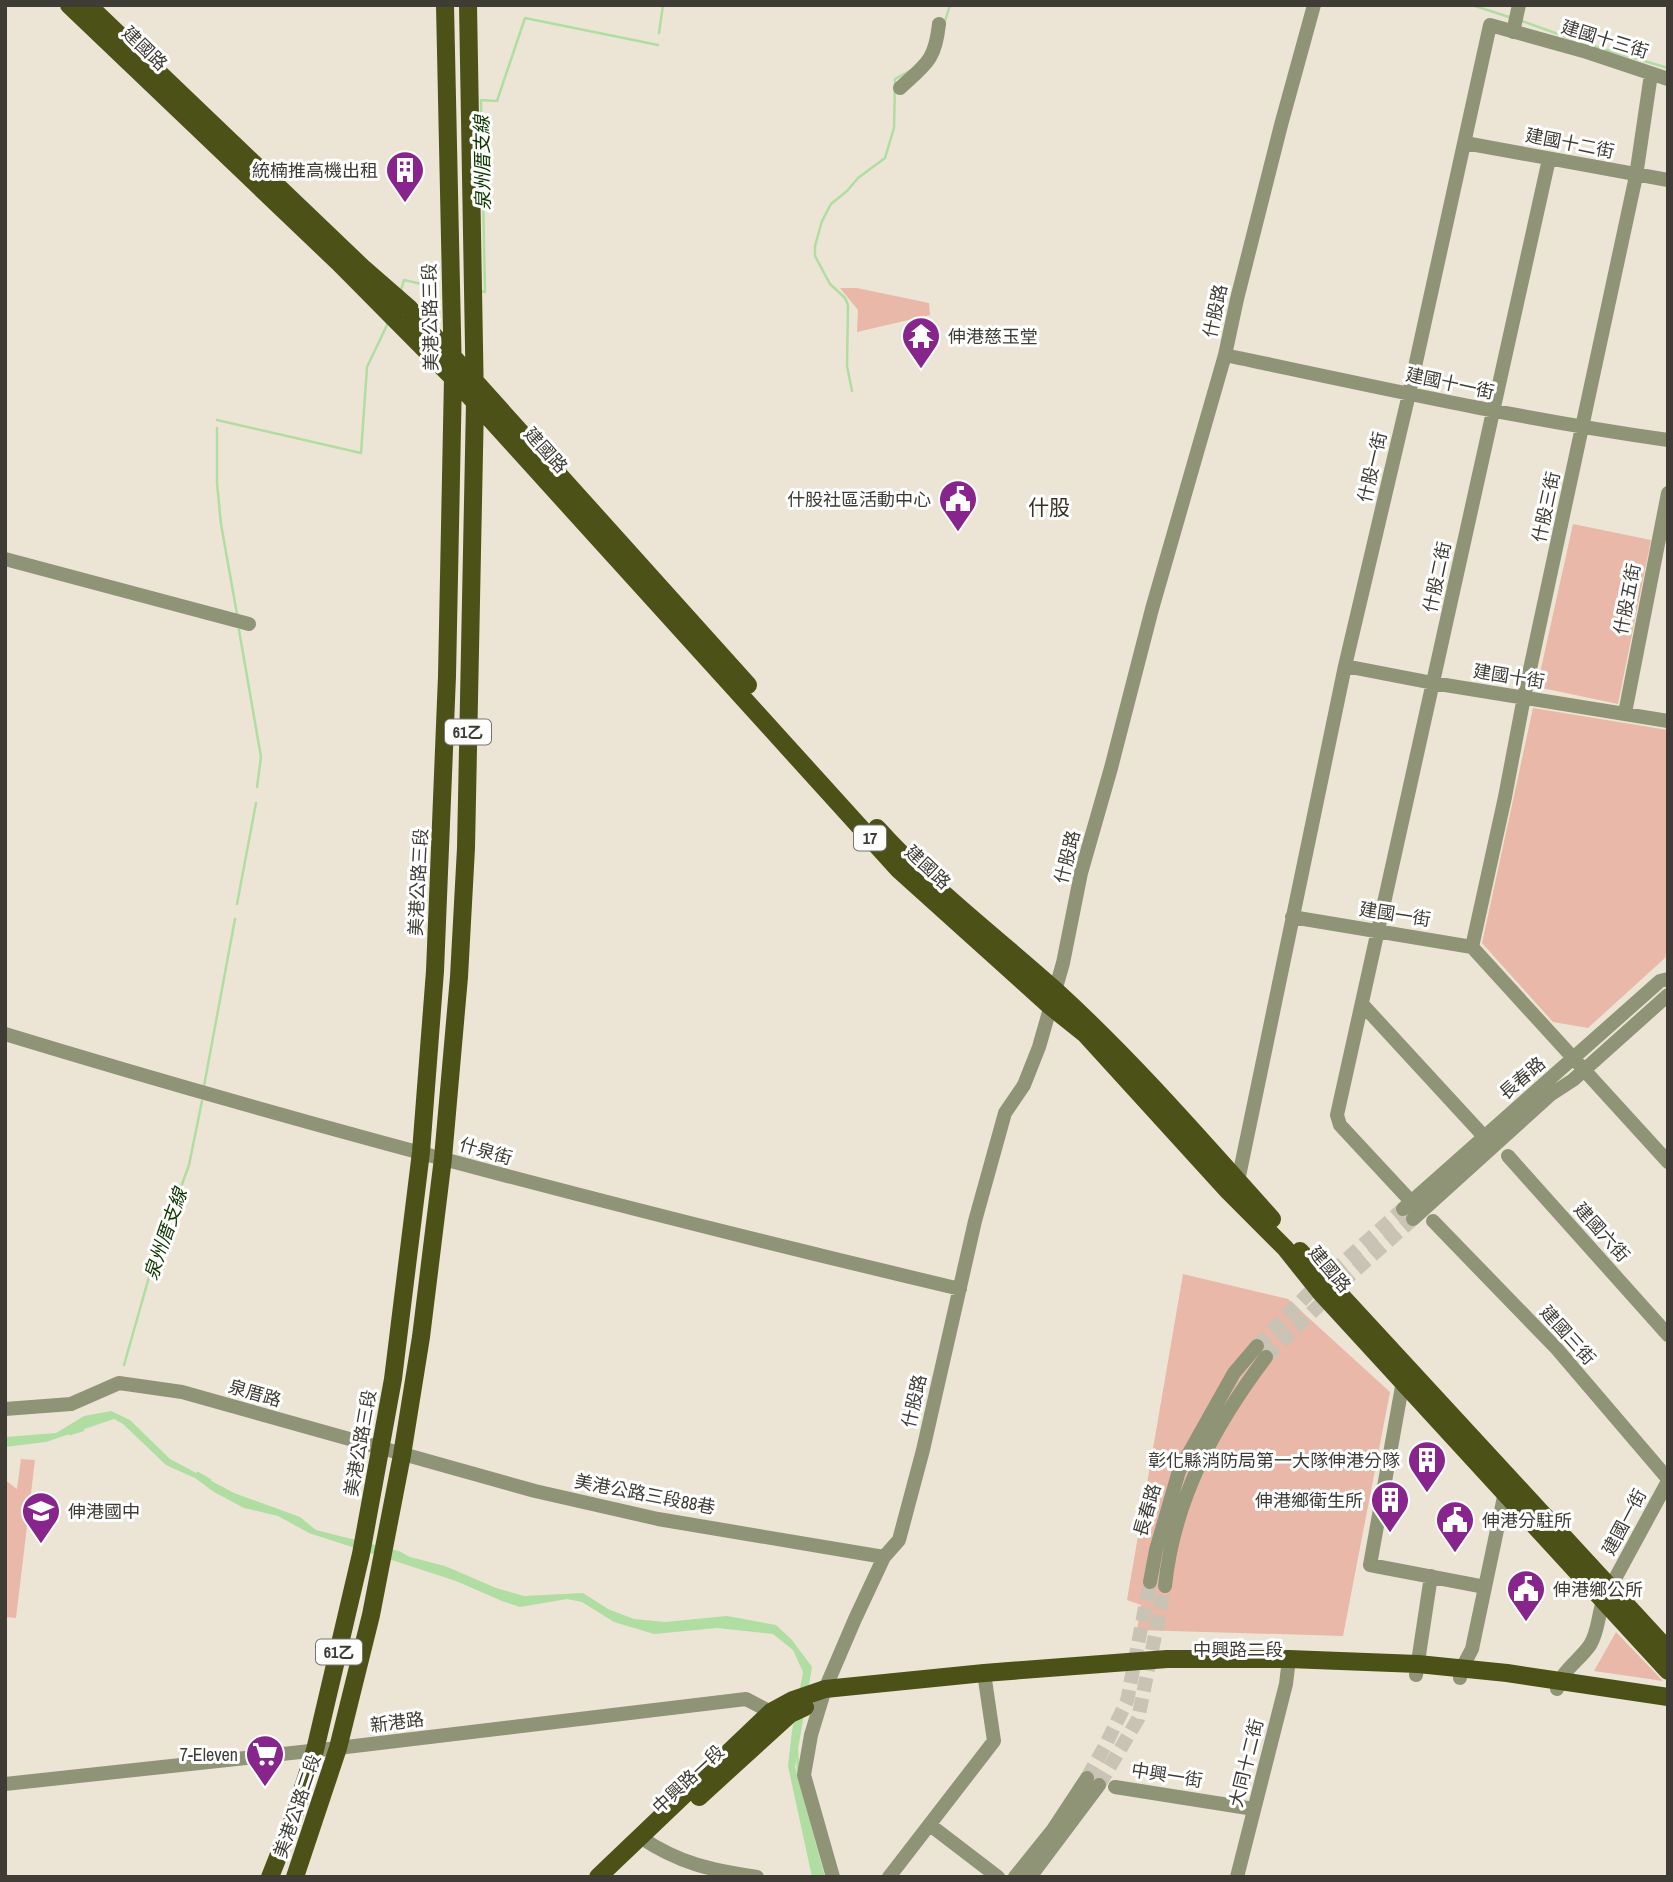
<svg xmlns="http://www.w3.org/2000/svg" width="1673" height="1882" font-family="'Archivo Narrow','Noto Sans TC',sans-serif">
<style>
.green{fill:#e9b8a8}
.water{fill:#afdda2}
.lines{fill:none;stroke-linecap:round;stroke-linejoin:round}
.stream{stroke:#afdda2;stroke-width:2.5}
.minor-tunnel{stroke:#c9c3b5;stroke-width:14;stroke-dasharray:14 7;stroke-linecap:butt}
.minor{stroke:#909477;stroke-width:14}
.major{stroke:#4c5117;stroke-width:18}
.labels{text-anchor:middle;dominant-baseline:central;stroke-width:6;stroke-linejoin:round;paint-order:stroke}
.shield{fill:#fff;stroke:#787672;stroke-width:2}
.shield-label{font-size:16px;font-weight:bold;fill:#3e3c35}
.street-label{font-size:18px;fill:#3e3c35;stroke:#fff}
.poi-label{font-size:18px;fill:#3e3c35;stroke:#fff;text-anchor:end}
.water-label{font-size:19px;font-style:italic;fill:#0d3900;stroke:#fff}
.quarter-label{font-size:21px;fill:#373225;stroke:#fff}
</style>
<rect width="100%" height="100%" fill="#ece5d5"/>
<!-- green -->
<path class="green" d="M840 288H857L929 303 930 315 857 332 858 310Z
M1573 524 1651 540 1618 704 1537 687Z
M1533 708 1668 730V944L1665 958 1588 1028 1553 1022 1482 943Z
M1183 1274 1288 1299 1390 1392 1343 1636 1137 1630 1141 1605 1127 1600Z
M21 1459 35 1460 16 1618 5 1617V1480L17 1489Z
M1616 1632 1663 1681 1594 1671Z"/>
<!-- water -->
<path class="water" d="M111 1411 130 1420 170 1459 234 1493 300 1517 316 1530 399 1551 410 1557 445 1566 496 1588 524 1596 583 1593 608 1609 634 1619 665 1622 727 1616 776 1625 792 1640 812 1667 795 1767 825 1877H812L788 1766 792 1731 803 1672 793 1650 773 1634 717 1628 654 1634 614 1622 582 1602 567 1599 520 1607 502 1601 456 1581 309 1533 278 1516 244 1508 214 1492 195 1478 166 1465 123 1424 114 1419 46 1442 5 1447V1437L56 1433 84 1416Z"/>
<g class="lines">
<!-- stream -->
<path class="stream" d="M1472 5 1512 18
M945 21 950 5
M1522 21 1580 42 1668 68
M659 33 663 5
M401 290 404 280 435 287
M480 291 485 292 481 100 497 101 525 18 658 45
M852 391 847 366 848 305 845 298 830 284 815 256V246L822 221 831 204 847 191 858 178 885 158 894 128 895 79 913 69
M217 420 361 453 367 367 388 323
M217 428V483L221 524 237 614
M239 630 261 757 257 787
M237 904 256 803
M204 1086 235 919
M124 1365 153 1263 189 1165 202 1101
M70 1434 83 1430
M198 1473 210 1480
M797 1750 798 1771"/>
<!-- minor-tunnel -->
<path class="minor-tunnel" d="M1257 1346 1309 1293 1403 1209
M1266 1357 1349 1276 1413 1219
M1087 1778 1105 1746 1127 1701 1150 1582
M1099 1785 1138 1719 1165 1586"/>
<!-- minor -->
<path class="minor" d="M1513 32 1519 5
M900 88C926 64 935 61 939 24
M1465 143 1668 180
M1225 355C1372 386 1519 419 1668 440
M5 559 249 624
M1345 666 1433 683 1668 721
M1625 713 1668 493
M1292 917 1472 947 1668 1162
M1472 947 1505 797 1524 697 1636 176 1651 74
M1362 1004 1479 1131
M5 1034C320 1130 640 1213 960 1289
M1508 1156 1668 1335
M1238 1181 1345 666 1409 394 1490 25 1587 52 1668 79
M1406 1196 1340 1125 1337 1115 1549 159
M1403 1209 1660 981 1668 979
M1413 1219 1550 1095 1573 1080 1668 995
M1433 1221 1557 1349 1668 1479
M1403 1381 1370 1565 1485 1587
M5 1409 71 1404 119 1383 182 1392 535 1491 658 1519 884 1557
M1150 1582 1156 1550 1179 1471 1234 1373 1257 1346
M1165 1586C1174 1499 1214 1426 1266 1357
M1416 1675 1431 1576
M1460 1678 1462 1668 1472 1649 1505 1492
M1557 1689C1561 1671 1580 1660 1590 1645 1601 1627 1597 1605 1610 1588L1668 1481
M5 1784 338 1748 746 1699 771 1712 780 1713
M1115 1787 1254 1809
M930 1825 998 1877
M640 1837C680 1864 711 1870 757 1877
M833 1877 804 1775 811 1735 825 1689 855 1619 884 1557 899 1540 923 1450 975 1221 1005 1113 1024 1085 1039 1047 1063 963 1081 873 1111 768 1152 609 1225 355 1237 299 1281 125 1314 5
M889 1877 994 1741 984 1673
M1015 1877 1052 1831 1087 1778
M1030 1877 1099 1785
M1237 1877 1286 1684 1289 1659"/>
<!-- major -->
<path class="major" d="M69 5 338 262 453 378 898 869 1050 1006 1085 1034 1228 1191 1285 1248 1321 1293 1668 1671
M88 5 362 267 409 308 748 685
M877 828C931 888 996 937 1055 990 1133 1061 1202 1141 1272 1219
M1300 1251 1668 1650
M699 1797 790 1714 805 1707
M270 1877 293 1819 315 1750 361 1554 393 1379 421 1152 435 971 447 676 453 378 445 5
M295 1877 338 1748 371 1615 402 1455 421 1337 443 1158 459 977 466 848 475 403 468 5
M598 1877 771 1712 793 1700 825 1689 984 1673 1167 1659H1289L1418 1664 1507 1673 1668 1697"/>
</g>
<!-- icons -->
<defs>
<symbol id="building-pin" viewBox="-11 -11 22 30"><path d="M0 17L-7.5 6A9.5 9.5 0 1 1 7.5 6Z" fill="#88258d" stroke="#fff"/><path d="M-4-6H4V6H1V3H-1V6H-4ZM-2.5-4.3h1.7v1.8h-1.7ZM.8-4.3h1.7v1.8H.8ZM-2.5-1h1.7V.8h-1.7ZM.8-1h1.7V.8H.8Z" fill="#fff"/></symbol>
<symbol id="temple-pin" viewBox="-11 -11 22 30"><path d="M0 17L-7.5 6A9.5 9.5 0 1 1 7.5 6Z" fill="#88258d" stroke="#fff"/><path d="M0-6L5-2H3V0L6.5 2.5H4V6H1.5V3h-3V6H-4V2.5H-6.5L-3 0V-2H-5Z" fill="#fff"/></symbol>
<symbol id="civic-pin" viewBox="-11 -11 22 30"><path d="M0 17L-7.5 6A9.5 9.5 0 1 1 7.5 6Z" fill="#88258d" stroke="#fff"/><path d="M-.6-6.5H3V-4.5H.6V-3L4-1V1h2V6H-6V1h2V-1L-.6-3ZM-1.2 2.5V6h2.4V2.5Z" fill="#fff"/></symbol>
<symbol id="school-pin" viewBox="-11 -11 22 30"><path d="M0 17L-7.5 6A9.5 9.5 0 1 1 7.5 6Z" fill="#88258d" stroke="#fff"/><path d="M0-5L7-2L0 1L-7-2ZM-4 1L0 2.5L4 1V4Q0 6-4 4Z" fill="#fff"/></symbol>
<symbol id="supermarket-pin" viewBox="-11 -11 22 30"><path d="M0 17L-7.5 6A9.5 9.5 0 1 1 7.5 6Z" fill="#88258d" stroke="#fff"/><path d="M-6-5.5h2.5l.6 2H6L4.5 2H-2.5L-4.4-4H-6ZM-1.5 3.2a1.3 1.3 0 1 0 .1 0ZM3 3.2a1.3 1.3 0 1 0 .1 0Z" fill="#fff"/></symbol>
</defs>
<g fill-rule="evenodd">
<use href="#building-pin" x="383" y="148" width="44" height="60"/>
<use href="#temple-pin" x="899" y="314" width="44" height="60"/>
<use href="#civic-pin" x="936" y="477" width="44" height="60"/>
<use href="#building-pin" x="1405" y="1438" width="44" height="60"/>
<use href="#building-pin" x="1368" y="1478" width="44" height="60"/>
<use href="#school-pin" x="19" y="1489" width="44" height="60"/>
<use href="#civic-pin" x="1433" y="1498" width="44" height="60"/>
<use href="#civic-pin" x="1504" y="1567" width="44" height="60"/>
<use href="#supermarket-pin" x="243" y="1732" width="44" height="60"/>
</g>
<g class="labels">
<!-- shield labels -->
<g class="shield">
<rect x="445" y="719.5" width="46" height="25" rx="5"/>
<rect x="854" y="825.5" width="32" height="25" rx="5"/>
<rect x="316" y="1639.5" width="46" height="25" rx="5"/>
</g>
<g class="shield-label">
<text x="468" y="732">61乙</text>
<text x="870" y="838">17</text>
<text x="339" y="1652">61乙</text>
</g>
<!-- street labels -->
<g class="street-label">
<text transform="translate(1605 39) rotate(17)">建國十三街</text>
<text transform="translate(145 48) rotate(44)">建國路</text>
<text transform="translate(1570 143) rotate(11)">建國十二街</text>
<text transform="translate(1215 311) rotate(-78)">什股路</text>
<text transform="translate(430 317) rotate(-91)">美港公路三段</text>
<text transform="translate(1450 383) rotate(12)">建國十一街</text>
<text transform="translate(546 450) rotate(48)">建國路</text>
<text transform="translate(1372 467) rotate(-77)">什股一街</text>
<text transform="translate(1546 507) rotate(-78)">什股三街</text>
<text transform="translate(1437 577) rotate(-78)">什股二街</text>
<text transform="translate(1627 599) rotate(-79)">什股五街</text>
<text transform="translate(1509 676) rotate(9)">建國十街</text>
<text transform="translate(1067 857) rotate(-76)">什股路</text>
<text transform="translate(928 867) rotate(43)">建國路</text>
<text transform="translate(418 882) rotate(-87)">美港公路三段</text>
<text transform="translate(1395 914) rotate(9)">建國一街</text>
<text transform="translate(1522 1078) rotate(-41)">長春路</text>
<text transform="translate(486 1151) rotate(16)">什泉街</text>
<text transform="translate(1602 1232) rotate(48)">建國六街</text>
<text transform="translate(1330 1269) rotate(50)">建國路</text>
<text transform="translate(1568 1335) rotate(48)">建國三街</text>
<text transform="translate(255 1393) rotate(16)">泉厝路</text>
<text transform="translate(914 1401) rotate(-77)">什股路</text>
<text transform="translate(360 1443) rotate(-80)">美港公路三段</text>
<text transform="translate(645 1494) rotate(11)">美港公路三段88巷</text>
<text transform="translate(1147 1510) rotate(-74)">長春路</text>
<text transform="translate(1624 1522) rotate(-62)">建國一街</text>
<text x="1238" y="1649">中興路二段</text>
<text transform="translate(397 1722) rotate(-7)">新港路</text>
<text transform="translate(1246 1763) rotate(-76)">大同十二街</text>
<text transform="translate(1167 1775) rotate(9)">中興一街</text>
<text transform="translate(688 1779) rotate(-43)">中興路一段</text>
<text transform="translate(297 1806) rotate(-71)">美港公路二段</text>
</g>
<!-- poi labels -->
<g class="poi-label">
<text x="378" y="170">統楠推高機出租</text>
<text x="948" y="336" text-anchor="start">伸港慈玉堂</text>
<text x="931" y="499">什股社區活動中心</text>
<text x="1400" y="1460">彰化縣消防局第一大隊伸港分隊</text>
<text x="1363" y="1500">伸港鄉衛生所</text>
<text x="68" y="1511" text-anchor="start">伸港國中</text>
<text x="1482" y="1520" text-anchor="start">伸港分駐所</text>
<text x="1553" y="1589" text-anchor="start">伸港鄉公所</text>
<text x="238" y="1754">7-Eleven</text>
</g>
<!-- water labels -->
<g class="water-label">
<text transform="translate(482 163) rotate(-91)">泉州厝支線</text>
<text transform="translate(165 1234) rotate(-71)">泉州厝支線</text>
</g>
<!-- quarter labels -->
<g class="quarter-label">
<text x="1049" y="507">什股</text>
</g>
</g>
<!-- border -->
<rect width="1673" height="1882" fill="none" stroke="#3e3c35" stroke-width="14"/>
</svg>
